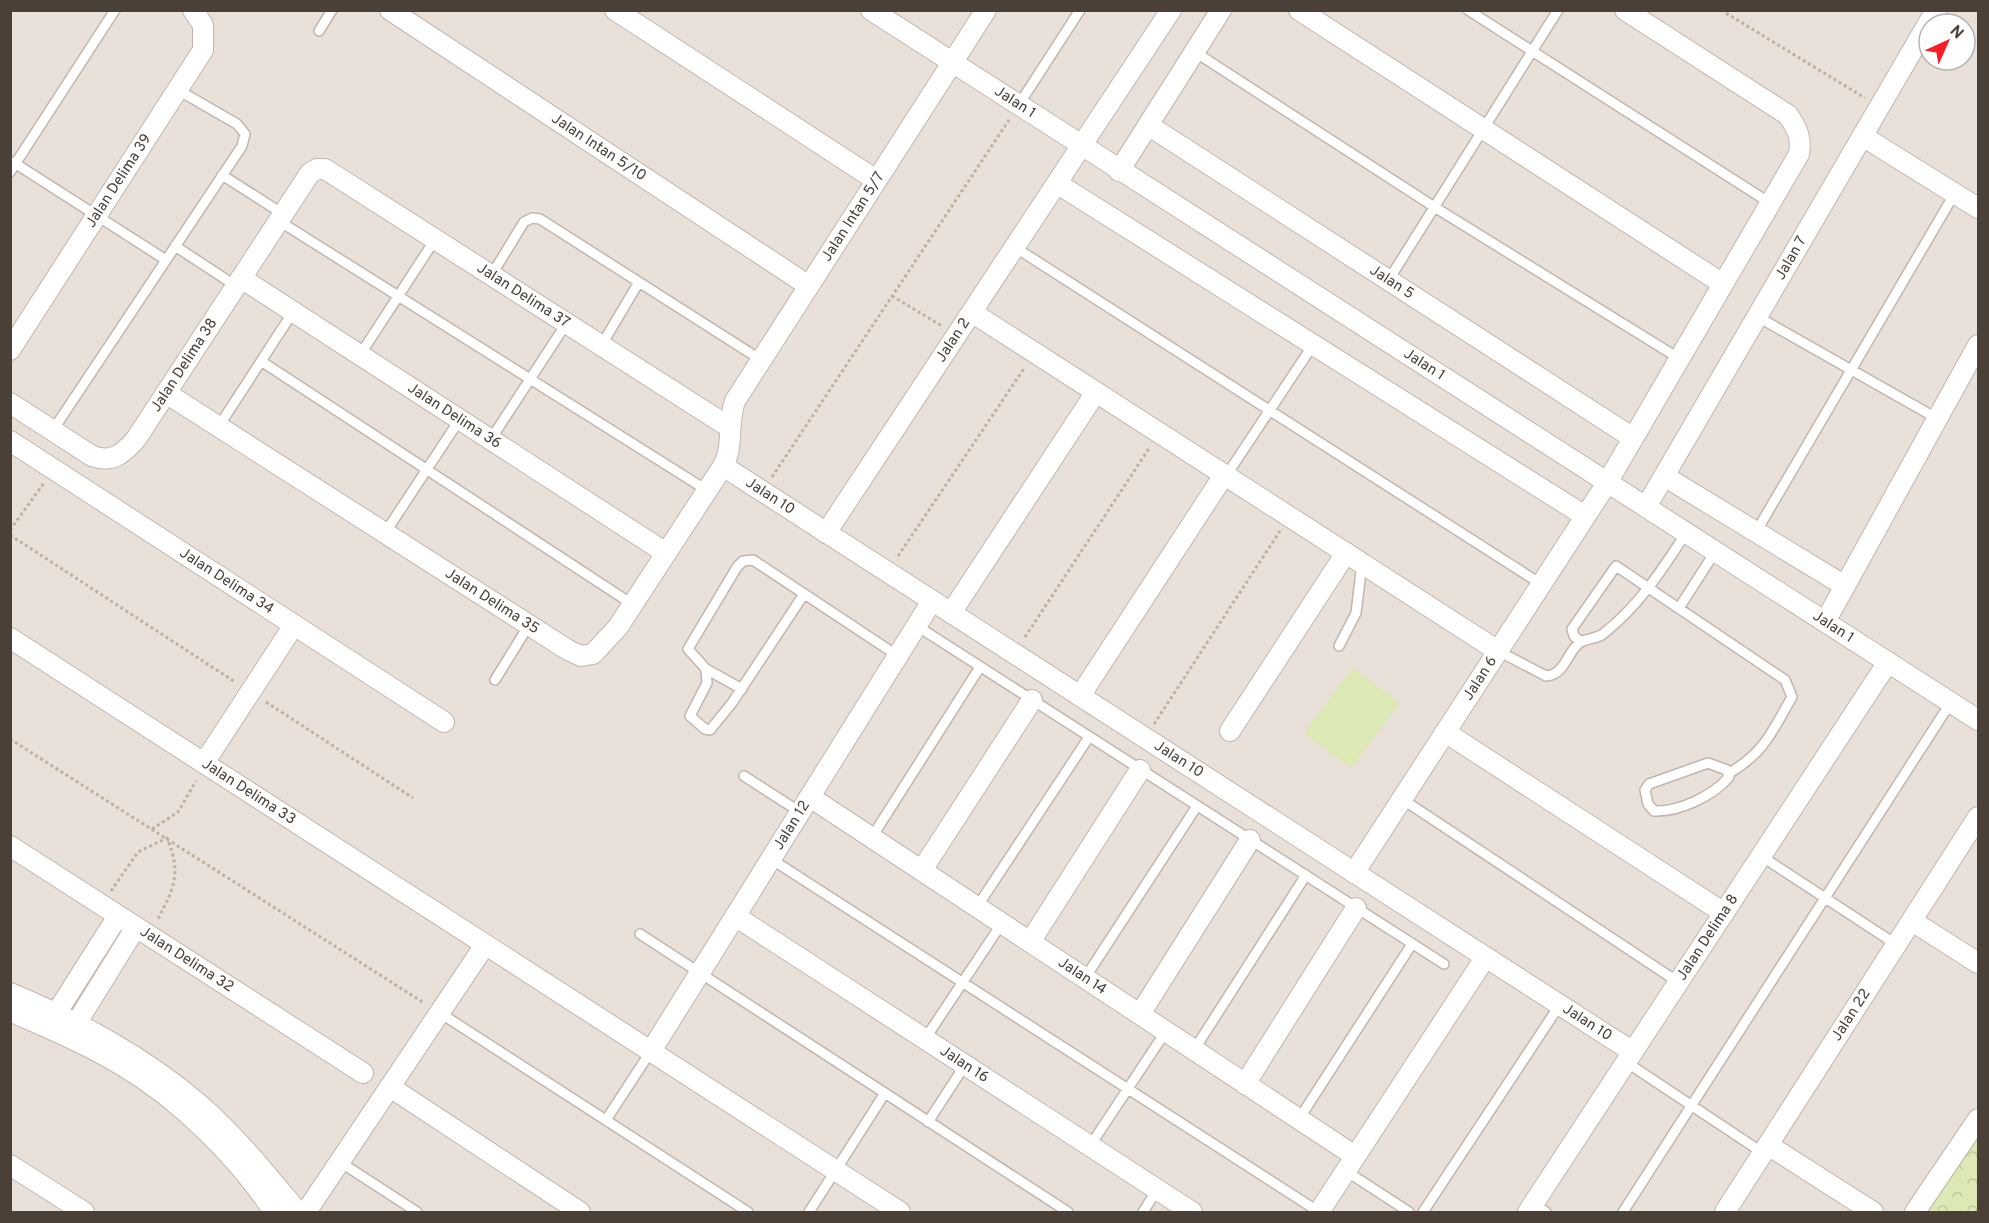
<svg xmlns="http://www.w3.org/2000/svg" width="1989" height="1223" font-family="Overpass,sans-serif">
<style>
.residential{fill:#e9e1d9;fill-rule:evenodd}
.grass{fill:#dce9b4}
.park{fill:url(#park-crowns)}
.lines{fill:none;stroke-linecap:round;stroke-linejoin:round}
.service-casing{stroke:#c1b6ad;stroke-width:12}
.minor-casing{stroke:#c1b6ad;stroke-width:22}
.path{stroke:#c3af9e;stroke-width:3;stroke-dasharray:3 3;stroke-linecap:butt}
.service{stroke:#fff;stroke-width:9}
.minor{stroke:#fff;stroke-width:20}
.labels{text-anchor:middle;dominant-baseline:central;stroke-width:6;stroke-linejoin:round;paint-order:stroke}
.street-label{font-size:15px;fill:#4a4038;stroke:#fff}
</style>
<defs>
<pattern id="park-crowns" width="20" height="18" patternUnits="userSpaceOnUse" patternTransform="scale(1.5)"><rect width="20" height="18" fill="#dce9b4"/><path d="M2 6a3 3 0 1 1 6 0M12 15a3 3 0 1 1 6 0" fill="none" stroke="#bec99c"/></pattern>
</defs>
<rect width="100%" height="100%" fill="#f5f0eb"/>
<!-- residential -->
<path class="residential" d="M11 11H1978V1212H11ZM1929 24H1965V60H1929Z"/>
<!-- grass -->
<path class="grass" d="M1353 668 1400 703 1351 768 1304 733Z"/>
<!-- park -->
<path class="park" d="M1978 1124V1212H1918Z"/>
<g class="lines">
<defs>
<path id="service" d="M1468 10 1770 203
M319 31 332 10
M1195 52 1436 208 1680 359
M1018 106 1080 10
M13 162 166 260
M10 172 115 10
M222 175 283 214
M279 221 708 491
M175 246 236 286
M1016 248 1541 584
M491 276 524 222 532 218 540 219 761 360
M1388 281 1558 10
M1758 317 1938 419
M601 346 639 282
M360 355 434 241
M261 361 632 604
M219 426 293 312
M53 430 242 146 245 134 237 124 178 90
M491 439 566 324
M1226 476 1313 345
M1756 532 1955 193
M385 533 460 419
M1679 608 1715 552
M917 626 1444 964
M1581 642 1574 636 1572 629 1616 566 1785 680 1792 697C1771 733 1765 752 1728 774
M1339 646 1356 613 1362 563
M1498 651 1546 676C1567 674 1566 651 1581 642 1588 638 1596 639 1603 634 1639 606 1662 570 1686 533
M706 669 707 683 690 716 705 729 710 730 732 703 804 594
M495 680 529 625
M742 689 706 669 688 649 737 567 743 561 753 560 898 656
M1708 763 1727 770 1729 777C1713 796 1679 812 1654 811L1648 804 1645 790 1649 784Z
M744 776 800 812
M1402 799 1678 982
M872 837 980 667
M1761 856 1897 945
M771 859 1319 1212
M977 907 1089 737
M640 934 1068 1212
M1085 978 1197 806
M440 1013 748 1212
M925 1039 1002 923
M1194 1050 1306 875
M1626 1062 1763 1153
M1299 1119 1412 944
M606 1120 651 1051
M928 1122 965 1065
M1090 1146 1166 1031
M340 1162 417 1212
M1346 1171 1409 1212
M1534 1204 1546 1212
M809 1212 885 1093
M1143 1212 1157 1190
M1423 1212 1559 1006
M1623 1212 1951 702"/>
<g id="minor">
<path id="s1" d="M390 10 809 286"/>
<path d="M615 10 876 180"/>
<path id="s2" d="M871 10 1978 720"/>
<path d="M1299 10 1723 284"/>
<path id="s3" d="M1148 125 1633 438"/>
<path d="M1864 137 1978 208"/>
<path d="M1119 171 1221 10"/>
<path d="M1058 184 1585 516"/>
<path id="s4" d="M241 278 666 553"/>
<path d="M973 313 1498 651"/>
<path id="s5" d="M10 350 203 50V25L193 10"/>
<path id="s6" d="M166 393 568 650 581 656 593 654 618 627 723 466C734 447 727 422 735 401L986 10"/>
<path id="s7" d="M10 403 92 456C112 463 122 455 136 439L310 173 317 169H325L729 427"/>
<path id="s8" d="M10 441 444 722"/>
<path id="s9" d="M723 466 1633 1052"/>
<path d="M1664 476 1845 586"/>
<path id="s10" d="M1646 507 1936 10"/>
<path id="s11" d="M826 533 1171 10"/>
<path d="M951 613 1096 392"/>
<path d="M1825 622 1978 345"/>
<path id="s12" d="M10 638 900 1212"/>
<path d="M1080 696 1224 475"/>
<path d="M1230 731 1346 553"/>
<path d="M1445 732 1724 913"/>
<path d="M204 763 294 625"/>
<path id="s13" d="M810 797 1355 1156"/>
<path id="s14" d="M10 846 363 1073"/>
<path d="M922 870 1032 700"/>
<path id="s15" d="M1354 873 1607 483 1799 154C1802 138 1797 128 1788 115L1625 10"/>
<path id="s16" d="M735 916 1192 1212"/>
<path d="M1912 921 1978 963"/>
<path d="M1030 942 1140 770"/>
<path d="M10 993C79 1022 143 1056 199 1104 236 1136 267 1175 298 1212"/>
<path d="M10 1011C48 1028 87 1044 123 1066 179 1099 238 1157 274 1212"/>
<path d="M1140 1014 1250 840"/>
<path d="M50 1023 118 916"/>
<path d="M71 1032 136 927"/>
<path id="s17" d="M651 1051 932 601"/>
<path d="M1245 1084 1356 908"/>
<path d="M390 1087 580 1212"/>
<path d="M1768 1145 1873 1212"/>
<path d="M10 1165 84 1212"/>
<path d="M306 1212 485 945"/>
<path d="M1319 1212 1485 958"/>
<path id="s18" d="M1528 1212 1888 662"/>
<path id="s19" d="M1725 1212 1978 817"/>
<path d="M1915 1212 1978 1119"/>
</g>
</defs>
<!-- service casing -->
<use href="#service" class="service-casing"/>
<!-- minor casing -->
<use href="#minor" class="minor-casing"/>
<!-- path -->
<path class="path" d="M1721 10 1865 98
M892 296 942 326
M772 477 1009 120
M10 530 44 483
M10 535 235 682
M898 556 1025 367
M1025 637 1150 447
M266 702 413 798
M1154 724 1280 531
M10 739 424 1003
M152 829 178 812 196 781
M111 891 138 852 167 838C182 874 174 888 157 921"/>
<!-- service -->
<use href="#service" class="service"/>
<!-- minor -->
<use href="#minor" class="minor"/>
</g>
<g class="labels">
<!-- street labels -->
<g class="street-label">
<text stroke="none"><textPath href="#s2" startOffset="171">Jalan 1</textPath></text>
<text stroke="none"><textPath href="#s1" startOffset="250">Jalan Intan 5/10</textPath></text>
<text stroke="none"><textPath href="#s5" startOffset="201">Jalan Delima 39</textPath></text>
<text stroke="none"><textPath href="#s6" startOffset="1018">Jalan Intan 5/7</textPath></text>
<text stroke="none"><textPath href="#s10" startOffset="288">Jalan 7</textPath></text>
<text stroke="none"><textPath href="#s3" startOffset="290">Jalan 5</textPath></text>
<text stroke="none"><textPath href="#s7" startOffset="718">Jalan Delima 37</textPath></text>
<text stroke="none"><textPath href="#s11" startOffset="231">Jalan 2</textPath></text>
<text stroke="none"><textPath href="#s7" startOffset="237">Jalan Delima 38</textPath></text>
<text stroke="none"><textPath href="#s2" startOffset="657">Jalan 1</textPath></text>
<text stroke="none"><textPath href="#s4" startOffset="254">Jalan Delima 36</textPath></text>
<text stroke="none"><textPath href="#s9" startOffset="56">Jalan 10</textPath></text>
<text stroke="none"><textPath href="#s8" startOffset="258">Jalan Delima 34</textPath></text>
<text stroke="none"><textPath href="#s6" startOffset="387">Jalan Delima 35</textPath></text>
<text stroke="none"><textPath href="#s2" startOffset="1143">Jalan 1</textPath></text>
<text stroke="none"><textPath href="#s15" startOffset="232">Jalan 6</textPath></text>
<text stroke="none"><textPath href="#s9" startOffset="542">Jalan 10</textPath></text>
<text stroke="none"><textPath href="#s12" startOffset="284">Jalan Delima 33</textPath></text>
<text stroke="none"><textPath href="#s17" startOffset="266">Jalan 12</textPath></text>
<text stroke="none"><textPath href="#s18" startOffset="328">Jalan Delima 8</textPath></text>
<text stroke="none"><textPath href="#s14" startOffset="210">Jalan Delima 32</textPath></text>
<text stroke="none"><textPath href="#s13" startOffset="326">Jalan 14</textPath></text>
<text stroke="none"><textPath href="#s19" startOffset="234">Jalan 22</textPath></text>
<text stroke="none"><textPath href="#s9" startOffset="1028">Jalan 10</textPath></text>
<text stroke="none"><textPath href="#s16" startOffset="273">Jalan 16</textPath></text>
</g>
</g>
<!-- border -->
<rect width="1989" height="1223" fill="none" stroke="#4a4038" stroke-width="24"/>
<!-- north arrow -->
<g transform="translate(1947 42) rotate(45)"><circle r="28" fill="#ffffff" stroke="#b7b3af" stroke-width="1.5"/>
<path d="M0-4.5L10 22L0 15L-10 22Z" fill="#fa1d27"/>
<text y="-9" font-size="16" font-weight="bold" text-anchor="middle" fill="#4a4038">N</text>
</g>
</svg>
